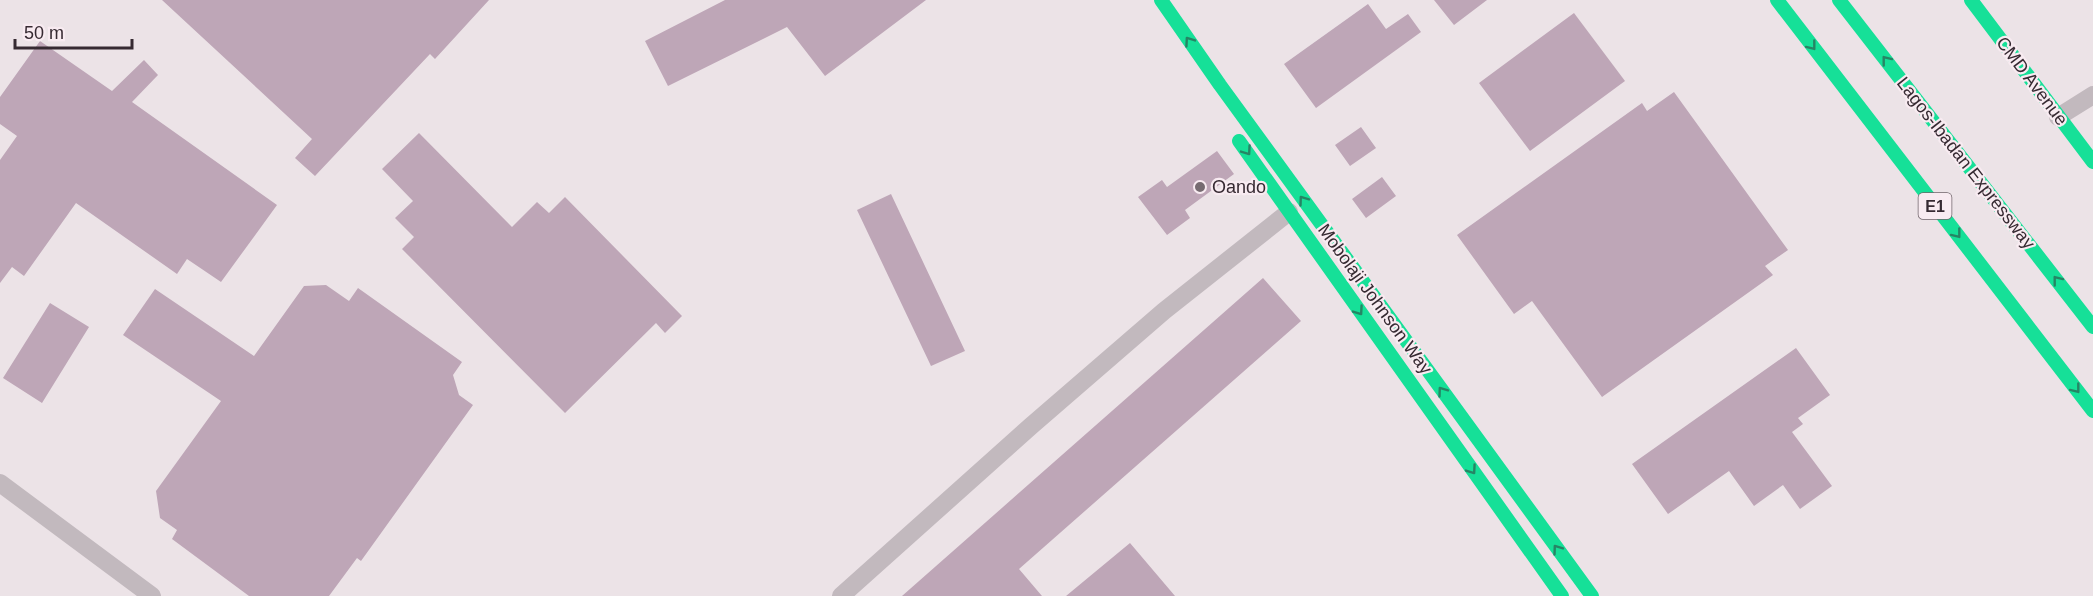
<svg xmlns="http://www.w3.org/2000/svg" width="2093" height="596" font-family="Helvetica,sans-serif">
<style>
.building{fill:#bea6b7}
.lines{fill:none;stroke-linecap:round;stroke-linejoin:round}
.street{stroke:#c2b9be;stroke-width:18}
.fast{stroke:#16e098;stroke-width:14}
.oneway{stroke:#268565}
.poi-dot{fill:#766b71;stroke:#f8ebf1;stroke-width:2}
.labels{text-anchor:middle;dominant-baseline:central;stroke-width:4.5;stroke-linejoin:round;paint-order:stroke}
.shield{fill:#f8ebf1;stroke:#70646b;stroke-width:1.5}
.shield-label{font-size:16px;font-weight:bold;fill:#362a32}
.street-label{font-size:18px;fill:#362a32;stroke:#f8ebf1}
.poi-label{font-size:18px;fill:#362a32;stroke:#f8ebf1;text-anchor:start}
</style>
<rect width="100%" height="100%" fill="#ece3e7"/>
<!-- building -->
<path class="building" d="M162 0H489L435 59 430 54 315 176 295 158 312 139Z
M725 0H926L825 76 787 27 668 86 645 41Z
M1434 0H1487L1454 25Z
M1368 4 1386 29 1408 14 1421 32 1316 108 1284 64Z
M1574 13 1625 81 1530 151 1479 83Z
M40 41 112 91 144 60 158 75 132 102 277 205 221 282 187 259 177 274 76 203 24 276 12 267 0 283V160L17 136 0 124V97Z
M1674 92 1788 250 1765 266 1773 275 1602 397 1532 301 1514 314 1457 235 1642 103 1647 111Z
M1361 127 1376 148 1350 166 1335 145Z
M419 133 512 227 537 202 549 213 565 197 682 316 665 333 656 323 565 413 402 249 414 237 395 218 413 201 382 169Z
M1217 151 1234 174 1185 210 1190 218 1167 235 1138 197 1162 180 1167 187Z
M1382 177 1396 196 1366 218 1352 199Z
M891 194 965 351 931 366 857 210Z
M1263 278 1301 321 1019 569 1042 596H902Z
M326 285 349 301 358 288 462 362 453 375 459 395 473 405 361 561 357 558 329 596H249L172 539 177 530 160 518 156 491 221 401 123 335 155 289 254 356 304 286Z
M50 303 89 327 42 403 3 378Z
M1796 348 1830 395 1798 418 1803 424 1792 432 1832 486 1800 509 1783 485 1754 506 1729 471 1668 514 1632 464Z
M1130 543 1175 596H1066Z"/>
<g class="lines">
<!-- street -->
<path class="street" d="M2058 117 2093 95
M0 483 152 596
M841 596 1031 426 1164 311 1289 212"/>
<!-- fast -->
<path class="fast" d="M1161 0 1220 85 1592 596
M1777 0 2093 411
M1839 0 2093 327
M1971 0 2093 162
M1239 141 1562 596"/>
</g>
<!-- one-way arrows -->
<defs><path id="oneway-chevron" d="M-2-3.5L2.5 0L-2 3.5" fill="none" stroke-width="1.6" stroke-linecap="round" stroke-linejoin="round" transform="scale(1.5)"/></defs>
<g class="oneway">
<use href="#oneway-chevron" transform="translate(1189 41) rotate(-125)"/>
<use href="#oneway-chevron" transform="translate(1812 46) rotate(52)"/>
<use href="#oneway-chevron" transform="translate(1886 60) rotate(-128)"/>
<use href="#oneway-chevron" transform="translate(1247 151) rotate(55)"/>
<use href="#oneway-chevron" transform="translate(1303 200) rotate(-126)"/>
<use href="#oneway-chevron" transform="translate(1957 234) rotate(52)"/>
<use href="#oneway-chevron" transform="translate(2057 280) rotate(-128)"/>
<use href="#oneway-chevron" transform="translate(1359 311) rotate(55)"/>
<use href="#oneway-chevron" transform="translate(2076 389) rotate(52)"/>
<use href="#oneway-chevron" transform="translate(1442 391) rotate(-126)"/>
<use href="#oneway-chevron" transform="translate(1472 470) rotate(55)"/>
<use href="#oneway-chevron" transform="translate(1557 549) rotate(-126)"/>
</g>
<!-- markers -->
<circle class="poi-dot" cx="1200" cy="187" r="6"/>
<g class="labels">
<!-- shield labels -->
<rect class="shield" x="1918.5" y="193" width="33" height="26" rx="4.5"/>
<g class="shield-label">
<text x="1935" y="206">E1</text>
</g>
<!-- street labels -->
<g class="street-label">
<text transform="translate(2032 81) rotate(53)">CMD Avenue</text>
<text transform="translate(1966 163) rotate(52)">Lagos-Ibadan Expressway</text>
<text transform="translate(1375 299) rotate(54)">Mobolaji Johnson Way</text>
</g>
<!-- poi labels -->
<g class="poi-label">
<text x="1212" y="187">Oando</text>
</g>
</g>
<!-- scale -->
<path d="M15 39v9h117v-9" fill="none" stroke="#362a32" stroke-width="3"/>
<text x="24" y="39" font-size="18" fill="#362a32" stroke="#f8ebf1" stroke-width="4.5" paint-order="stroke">50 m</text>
</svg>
